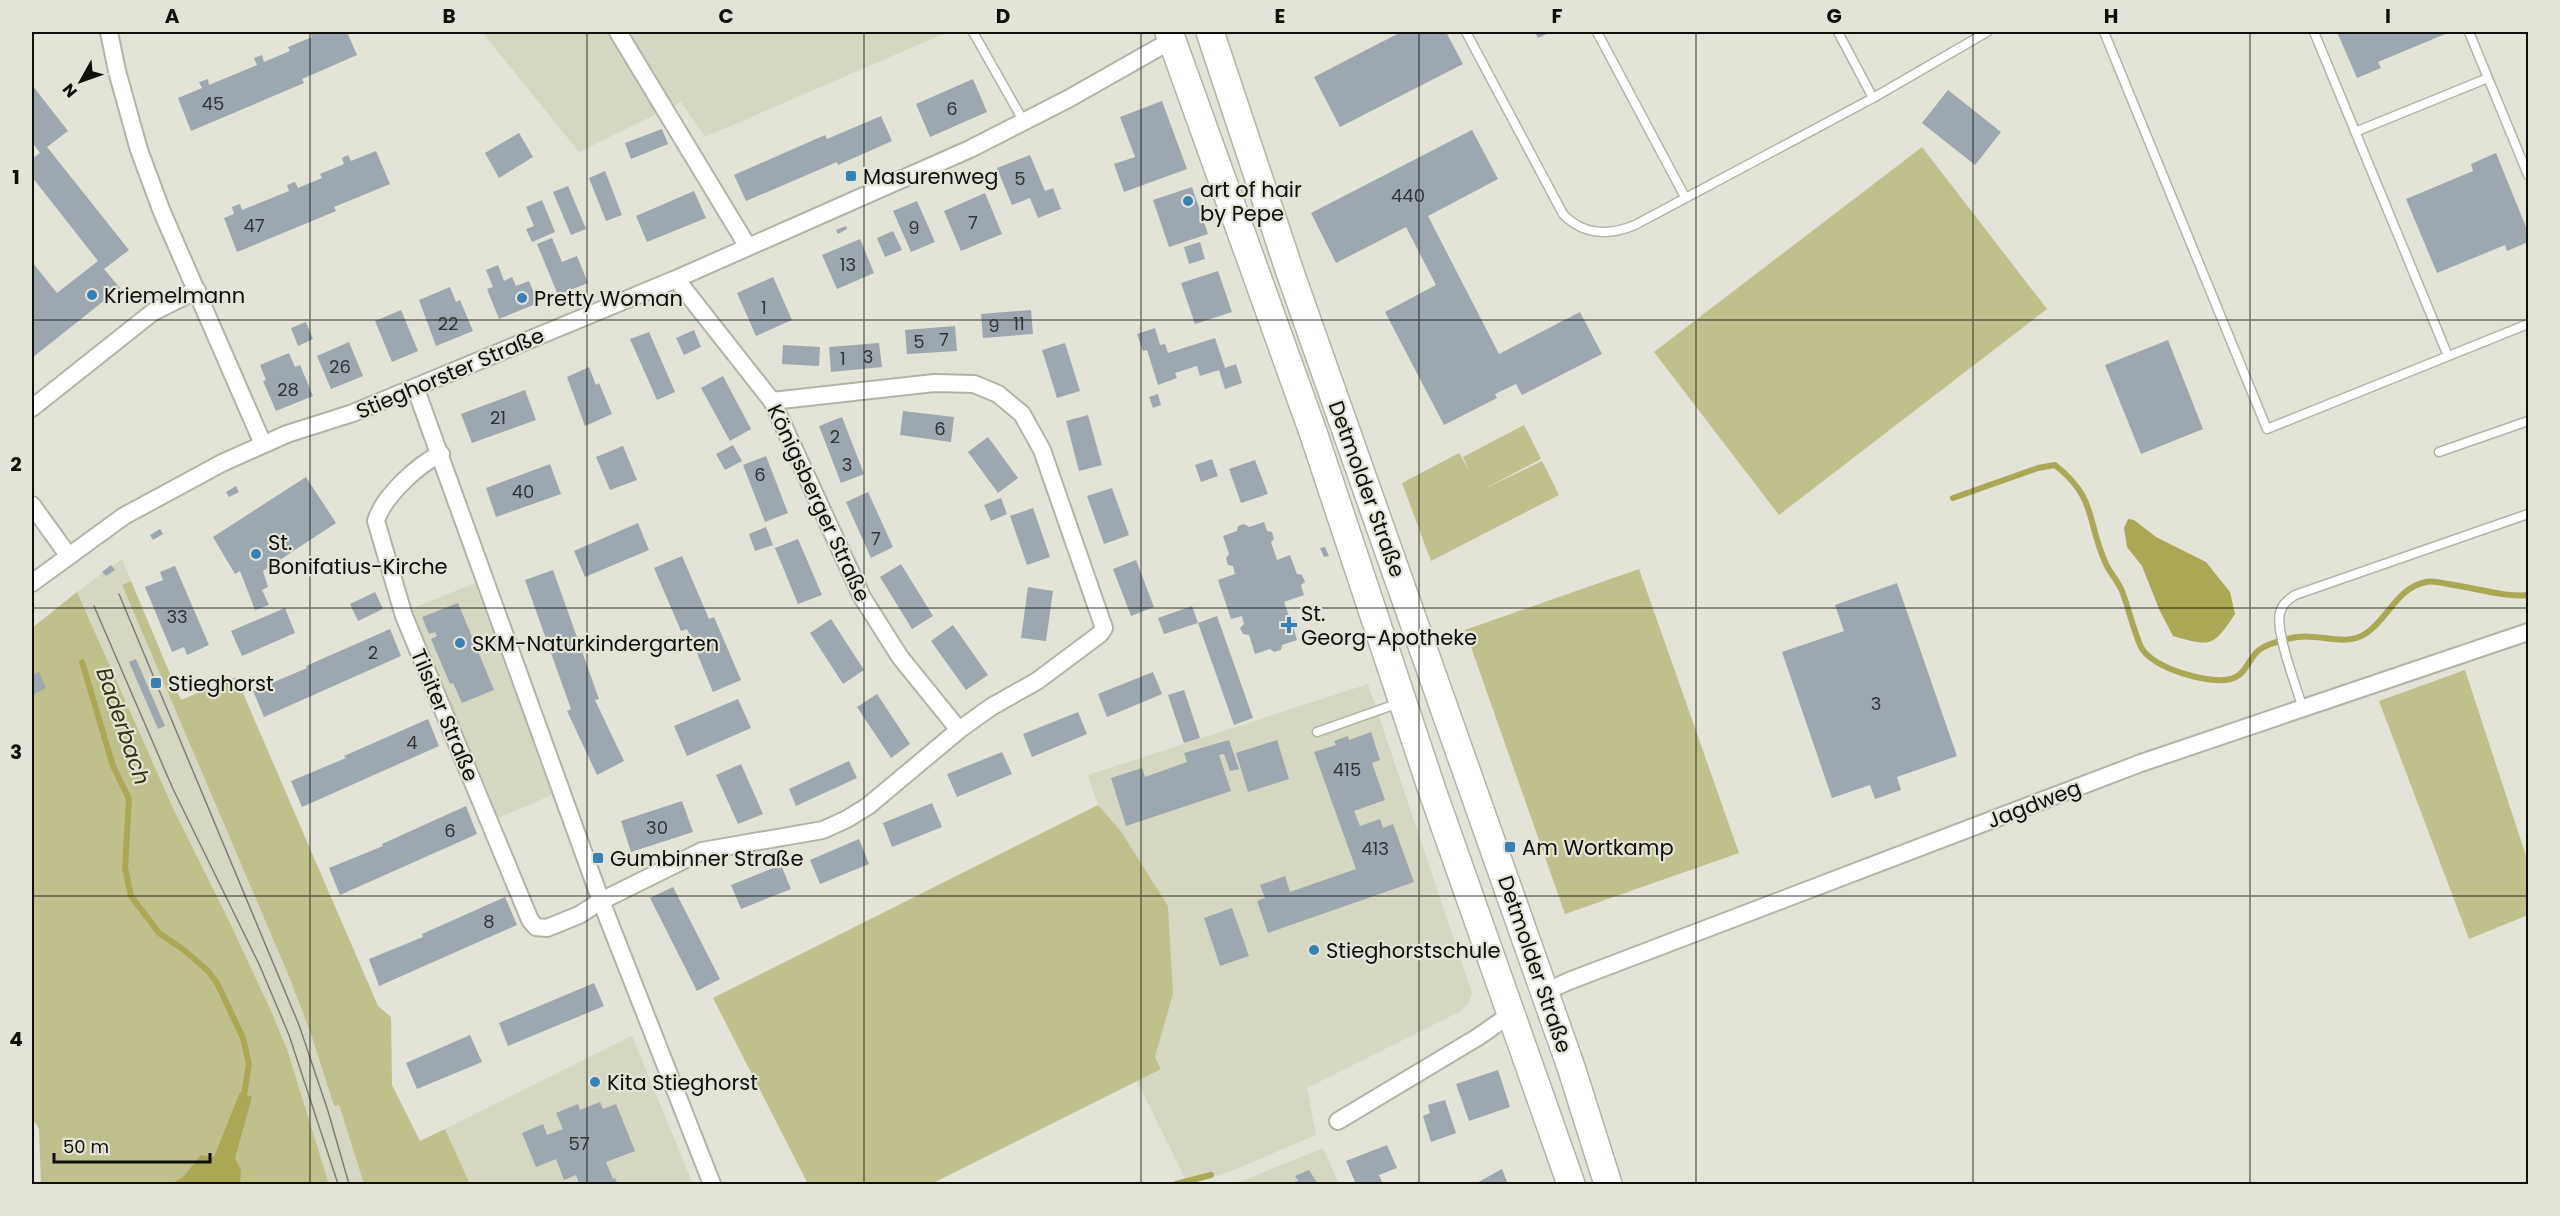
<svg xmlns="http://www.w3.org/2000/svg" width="2560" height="1216" font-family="Poppins,sans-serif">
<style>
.built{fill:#d6d7c3}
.green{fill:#c0c08d}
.water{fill:#aaa854}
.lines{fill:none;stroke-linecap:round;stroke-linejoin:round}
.stream{stroke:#aaa854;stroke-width:6}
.building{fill:#9da7af}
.lane-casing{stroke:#b3b3a8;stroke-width:11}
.street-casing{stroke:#b3b3a8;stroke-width:20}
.primary-casing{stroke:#b3b3a8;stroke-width:30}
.lane{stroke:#fff;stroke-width:8}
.street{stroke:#fff;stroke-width:16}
.primary{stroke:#fff;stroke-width:27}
.tram{stroke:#7f7f77;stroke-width:1.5}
.grid{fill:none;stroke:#0e0e0a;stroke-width:1.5;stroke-opacity:0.55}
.poi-dot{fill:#3881b5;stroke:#e3e3d7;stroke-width:2}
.labels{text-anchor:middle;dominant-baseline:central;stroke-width:4.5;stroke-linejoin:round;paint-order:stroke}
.number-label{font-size:18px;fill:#323433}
.poi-label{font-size:21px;fill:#0e0e0a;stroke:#e3e3d7;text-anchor:start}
.street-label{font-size:21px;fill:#0e0e0a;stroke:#e3e3d7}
.water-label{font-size:22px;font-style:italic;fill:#33320d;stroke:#e3e3d7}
.neatline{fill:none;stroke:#0e0e0a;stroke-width:2}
.grid-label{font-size:20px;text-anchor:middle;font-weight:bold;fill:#0e0e0a}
</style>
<rect width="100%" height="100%" fill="#e3e3d7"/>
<!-- built -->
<path class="built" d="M482 32H948L705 137 681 102 579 152Z
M122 559 131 581 122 585 290 979 312 1037 334 1106 339 1104 364 1184H329L287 1049 272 1013 232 927 174 810 77 592Z
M475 583 552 795 498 818 410 609Z
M1368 684 1472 993 1469 1003 1461 1011 1307 1088 1316 1135 1231 1171 1188 1184 1137 1081 1161 1069 1155 1057 1173 994 1120 830 1098 805 1088 775Z
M632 1036 693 1184H470L445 1129Z
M1323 1148 1339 1184H1233L1237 1183Z"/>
<!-- green -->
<path class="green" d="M1922 147 2047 309 1779 515 1654 352Z
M1524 425 1541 459 1480 491 1542 461 1559 495 1431 561 1402 483 1459 453 1470 472 1463 457Z
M1639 569 1739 853 1565 914 1465 630Z
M131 581 181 700 236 677 378 1006 391 1017 392 1085 420 1141 445 1129 470 1184H364L339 1105 334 1106 312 1037 290 979 122 585Z
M77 592 174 810 232 927 272 1013 287 1049 329 1184H41L39 1129 32 1118V628Z
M2465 670 2528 862V915L2469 939 2379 701Z
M1098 805 1120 830 1168 906 1173 994 1155 1057 1161 1069 931 1184H808L713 998Z"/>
<!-- water -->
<path class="water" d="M2128 519 2134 520 2156 537 2206 562 2230 592 2235 614C2213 647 2211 647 2173 636L2159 609 2142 566 2127 547 2124 528Z
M240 1092 252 1097 235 1158 241 1170 240 1184H171L184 1176 201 1155 214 1157Z"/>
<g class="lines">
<!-- stream -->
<path class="stream" d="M1953 498 2038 468 2055 465C2098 499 2086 521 2106 564 2110 573 2118 581 2122 591 2129 609 2133 629 2141 647 2151 668 2210 685 2231 679 2247 674 2248 659 2259 650 2268 643 2286 639 2297 637 2319 633 2345 647 2365 634 2388 620 2396 588 2426 582 2432 580 2441 583 2448 584 2471 587 2507 598 2528 595
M82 662 113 766 129 799 125 868 131 896 159 933 184 950 208 971 217 983 243 1038 249 1064 243 1101
M1176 1184 1211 1175"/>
</g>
<!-- building -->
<path class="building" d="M309 32H347L357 55 302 79 304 83 191 131 178 98 202 88 199 82 208 79 209 85 257 65 254 58 262 55 264 62 290 51 288 47 312 37Z
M1401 32H1446L1463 64 1340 127 1314 77Z
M1535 32H1551L1538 38Z
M2337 32H2450L2378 62 2381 68 2357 78Z
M973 79 987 112 930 137 916 104Z
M32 85 68 131 47 147 129 250 104 269 120 288 32 358V262L57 293 98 261 32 177V159L40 153 32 142Z
M1948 90 2001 132 1975 165 1922 123Z
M1162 101 1187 169 1124 192 1114 164 1135 157 1120 117Z
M881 116 892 141 838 165 837 162 746 201 734 175 825 135 827 139Z
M662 129 668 144 631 159 625 143Z
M1472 130 1498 179 1428 216 1499 354 1580 312 1602 354 1522 395 1516 384 1495 394 1497 398 1444 425 1385 312 1436 285 1406 227 1336 263 1311 213Z
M519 133 533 157 499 178 485 153Z
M376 151 390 184 334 207 336 211 237 252 224 218 234 214 232 207 240 204 242 210 289 191 287 185 295 182 298 188 322 178 320 174 344 164 342 158 348 155 351 161Z
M2496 153 2528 232V242L2507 251 2505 245 2437 273 2406 199 2473 171 2471 164Z
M1030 155 1045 191 1053 188 1061 209 1038 218 1030 198 1012 205 997 168Z
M605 171 622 215 606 221 589 178Z
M568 186 586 229 571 235 553 192Z
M1192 187 1208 234 1169 247 1153 200Z
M694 191 706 218 647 242 636 216Z
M985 193 1002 234 961 251 944 211Z
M542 200 555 232 532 242 526 229 534 226 526 207Z
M917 201 935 242 911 252 893 211Z
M846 226 847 229 838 234 836 230Z
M893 231 902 250 885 257 877 238Z
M552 238 562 262 577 256 588 283 558 295 537 244Z
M860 239 874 273 837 289 822 255Z
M1200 242 1205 259 1189 264 1184 247Z
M498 265 504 281 512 277 516 286 529 281 538 303 499 319 487 289 493 287 486 270Z
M1218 271 1232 312 1195 324 1181 283Z
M773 277 792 320 756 336 737 293Z
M450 287 456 302 460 300 473 331 436 346 419 300Z
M401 310 418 351 392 362 375 321Z
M1031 310 1033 334 983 338 981 314Z
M306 322 313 339 298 346 291 328Z
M955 326 957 351 907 354 905 330Z
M1155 328 1160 345 1165 344 1168 353 1215 338 1225 368 1236 364 1242 383 1225 389 1219 370 1200 376 1197 366 1175 373 1177 378 1158 385 1147 350 1143 351 1137 334Z
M694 330 701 347 684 355 676 338Z
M649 332 675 392 657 400 630 339Z
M2168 340 2203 429 2141 454 2105 365Z
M349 342 363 376 331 389 317 356Z
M879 343 882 367 831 372 829 347Z
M1065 343 1080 391 1057 398 1042 350Z
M783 345 820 347 819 366 782 364Z
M289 353 295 367 300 365 313 396 276 411 263 381 266 380 260 365Z
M589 367 596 385 599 383 612 414 585 426 567 377Z
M723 376 751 429 730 441 701 388Z
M525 390 536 420 472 443 461 414Z
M1158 394 1161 405 1153 408 1149 397Z
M903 411 954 417 951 442 900 435Z
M1088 415 1102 465 1079 471 1066 421Z
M842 417 864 474 841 483 819 426Z
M988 437 1018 478 998 493 968 452Z
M733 445 742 461 725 470 716 454Z
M623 446 637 480 610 490 596 457Z
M766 456 788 513 765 522 743 465Z
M1212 459 1218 476 1201 482 1195 465Z
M1255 460 1268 494 1241 503 1229 469Z
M550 464 561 494 496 517 486 488Z
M306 477 336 523 263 571 268 587 262 590 269 605 255 610 240 571 235 574 213 537Z
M236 486 239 492 229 497 226 492Z
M1112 488 1129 535 1104 544 1087 496Z
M868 492 893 547 871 558 846 502Z
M1001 498 1007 514 991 521 984 505Z
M1033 508 1050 557 1027 565 1010 516Z
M1264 522 1267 531 1272 532 1274 539 1271 542 1277 560 1290 555 1297 574 1302 575 1305 582 1301 585 1304 595 1284 602 1290 619 1294 620 1297 626 1294 630 1297 640 1282 645 1281 650 1274 652 1270 649 1255 654 1249 635 1243 634 1240 628 1244 624 1242 616 1231 619 1218 580 1235 574 1233 566 1228 565 1226 558 1229 554 1223 536 1237 531 1238 526 1244 524 1249 527Z
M638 523 649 550 585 577 574 551Z
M766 527 773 545 755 551 749 534Z
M160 529 163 534 153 540 150 535Z
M798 539 822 595 798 604 775 548Z
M1325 547 1329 556 1324 557 1320 548Z
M682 556 709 619 714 617 741 680 713 692 687 629 681 631 654 568Z
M1136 560 1154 607 1131 616 1113 569Z
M901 564 933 616 912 629 880 577Z
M111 565 115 570 106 576 102 572Z
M175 566 209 645 187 655 184 647 172 652 145 587 163 580 160 572Z
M553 570 599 699 595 700 624 761 597 775 567 711 571 709 525 580Z
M1897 583 1957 756 1897 777 1901 790 1875 799 1870 785 1832 798 1782 652 1844 631 1835 605Z
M1028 587 1053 591 1046 641 1021 638Z
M375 592 383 609 358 621 350 604Z
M458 603 494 690 462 703 453 683 450 684 431 639 437 636 435 632 429 634 422 617Z
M1192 606 1198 623 1164 634 1158 618Z
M285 608 295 633 242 656 231 631Z
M1217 616 1253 718 1234 725 1198 623Z
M831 619 864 670 843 684 810 633Z
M953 625 988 675 966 690 931 641Z
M390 629 401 656 264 717 253 691 307 668 306 666Z
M136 659 165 726 158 729 129 662Z
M39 672 46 688 32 695V676Z
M1153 672 1162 694 1107 717 1098 694Z
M1184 690 1200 738 1184 743 1168 695Z
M877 694 910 744 891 758 857 707Z
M738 699 751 728 687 756 674 726Z
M1078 712 1087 734 1032 757 1023 734Z
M428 719 439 746 302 807 291 781 346 758 344 756Z
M1371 732 1380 760 1372 763 1385 800 1354 811 1360 826 1380 819 1383 828 1393 824 1414 882 1268 933 1257 901 1265 898 1260 885 1285 876 1290 892 1356 869 1314 752 1336 745 1334 741 1348 736 1349 740Z
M1229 740 1239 769 1230 771 1224 754 1219 755 1231 791 1126 826 1111 778 1142 768 1145 777 1187 762 1184 753Z
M1277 740 1289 779 1248 792 1236 753Z
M1002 752 1012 774 957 797 947 774Z
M849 761 857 778 796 806 789 789Z
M741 764 763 814 738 824 716 775Z
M682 801 693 832 631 852 621 821Z
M932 803 942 827 892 847 883 823Z
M466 806 477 834 340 895 329 868 383 846 382 844Z
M859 839 869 864 820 884 810 860Z
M781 865 791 889 741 909 731 885Z
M673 887 720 979 697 991 650 898Z
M505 897 517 925 379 986 369 959 423 937 422 934Z
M1232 908 1249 956 1220 966 1204 918Z
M594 983 604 1006 508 1046 499 1023Z
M470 1035 482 1062 417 1089 406 1063Z
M1498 1070 1510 1107 1469 1121 1456 1084Z
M1445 1100 1456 1133 1431 1142 1423 1116 1430 1113 1428 1105Z
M600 1102 603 1109 616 1104 635 1151 606 1162 613 1179 615 1178 618 1184H579L576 1175 564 1180 556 1159 536 1167 522 1133 543 1124 547 1135 563 1129 556 1113 578 1104 580 1110Z
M1387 1145 1397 1168 1379 1175 1382 1182 1378 1184H1356L1346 1161Z
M1502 1169 1508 1184H1475Z
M1309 1170 1318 1184H1286L1298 1181 1295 1176Z"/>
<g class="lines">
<defs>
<path id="lane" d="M973 32 1024 122
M1466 32 1563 214C1583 235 1609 236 1635 225L1873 98 1987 32
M1597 32 1685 197
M1838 32 1873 98
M2104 32 2267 429 2528 324
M2314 32 2448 356
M2469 32 2528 175
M2355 132 2488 78
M2439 452 2528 421
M2303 709C2297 688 2275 632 2280 613 2282 604 2288 600 2295 595L2528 514
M1317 732 1399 703"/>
<path id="street" d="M109 32 117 71 139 150 162 212 263 444
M618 32 748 247
M676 279 772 401 862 597 900 657 959 730
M415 387 601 901 712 1184
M32 408 153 312 197 290
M441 454C418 464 383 497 376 521L404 616 530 920 536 927 547 928 579 915 601 901 702 851 823 830 847 819 868 806 959 730 991 707 1037 681 1100 634 1104 628 1042 450 1022 414 998 394 974 384 934 383 772 401
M32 505 68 555
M32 583 124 516 222 463 287 434 353 413 676 279 970 149 1068 99 1172 40
M1545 992 1569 981 2141 763 2528 632
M1338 1121 1478 1037 1511 1014"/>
<path id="primary" d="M1169 32 1313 432 1432 790 1571 1184
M1210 32 1291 275 1571 1067 1608 1184"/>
</defs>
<!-- lane casing -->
<use href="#lane" class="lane-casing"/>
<!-- street casing -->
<use href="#street" class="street-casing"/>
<!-- primary casing -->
<use href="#primary" class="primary-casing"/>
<!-- lane -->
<use href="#lane" class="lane"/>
<!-- street -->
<use href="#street" class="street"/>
<!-- primary -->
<use href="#primary" class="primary"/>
<!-- tram -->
<path class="tram" d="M119 594 299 1025 328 1111 349 1184
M94 606 173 789 259 964 289 1035 338 1184"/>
</g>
<!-- grid -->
<path class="grid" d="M310 32V1184M587 32V1184M864 32V1184M1141 32V1184M1419 32V1184M1696 32V1184M1973 32V1184M2250 32V1184M32 320H2528M32 608H2528M32 896H2528"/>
<!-- markers -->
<g class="poi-dot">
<rect x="845" y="170" width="12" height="12" rx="3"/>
<circle cx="1188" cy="201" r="6"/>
<circle cx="92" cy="295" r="6"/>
<circle cx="522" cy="298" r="6"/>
<circle cx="256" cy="554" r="6"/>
<path d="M1286 616h6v6h6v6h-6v6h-6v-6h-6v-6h6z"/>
<circle cx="460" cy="643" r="6"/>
<rect x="150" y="677" width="12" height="12" rx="3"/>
<rect x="1504" y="841" width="12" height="12" rx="3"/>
<rect x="592" y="852" width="12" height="12" rx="3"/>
<circle cx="1314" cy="950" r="6"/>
<circle cx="595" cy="1082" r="6"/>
</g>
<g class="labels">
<!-- number labels -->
<g class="number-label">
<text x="213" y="103">45</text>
<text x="952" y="108">6</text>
<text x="1020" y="178">5</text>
<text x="1408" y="195">440</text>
<text x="973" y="222">7</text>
<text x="254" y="225">47</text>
<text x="914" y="227">9</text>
<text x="848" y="264">13</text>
<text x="764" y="307">1</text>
<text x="448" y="323">22</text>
<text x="1019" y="323">11</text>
<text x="994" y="325">9</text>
<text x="944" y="339">7</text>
<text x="919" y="341">5</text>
<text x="868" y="356">3</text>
<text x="843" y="358">1</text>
<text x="340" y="366">26</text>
<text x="288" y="389">28</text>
<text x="498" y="417">21</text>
<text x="940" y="428">6</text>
<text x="835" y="436">2</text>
<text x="847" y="464">3</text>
<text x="760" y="474">6</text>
<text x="523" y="491">40</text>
<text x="876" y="538">7</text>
<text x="177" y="616">33</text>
<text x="373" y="652">2</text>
<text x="1876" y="703">3</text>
<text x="412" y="742">4</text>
<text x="1347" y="769">415</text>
<text x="657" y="827">30</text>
<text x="450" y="830">6</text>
<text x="1375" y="848">413</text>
<text x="489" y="921">8</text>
<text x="579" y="1143">57</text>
</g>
<!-- poi labels -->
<g class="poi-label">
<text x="863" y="176">Masurenweg</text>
<text x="1200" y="189">art of hair<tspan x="1200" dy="24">by Pepe</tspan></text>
<text x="104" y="295">Kriemelmann</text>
<text x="534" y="298">Pretty Woman</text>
<text x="268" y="542">St.<tspan x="268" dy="24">Bonifatius-Kirche</tspan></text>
<text x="1301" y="613">St.<tspan x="1301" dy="24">Georg-Apotheke</tspan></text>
<text x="472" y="643">SKM-Naturkindergarten</text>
<text x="168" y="683">Stieghorst</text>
<text x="1522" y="847">Am Wortkamp</text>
<text x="610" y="858">Gumbinner Straße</text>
<text x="1326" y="950">Stieghorstschule</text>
<text x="607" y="1082">Kita Stieghorst</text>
</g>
<!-- street labels -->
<g class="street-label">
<text transform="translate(450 373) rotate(-23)">Stieghorster Straße</text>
<text transform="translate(1367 489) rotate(70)">Detmolder Straße</text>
<text transform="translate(819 503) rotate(65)">Königsberger Straße</text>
<text transform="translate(445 715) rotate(67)">Tilsiter Straße</text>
<text transform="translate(2034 804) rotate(-21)">Jagdweg</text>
<text transform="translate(1535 964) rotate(71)">Detmolder Straße</text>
</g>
<!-- water labels -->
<g class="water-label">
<text transform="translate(123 726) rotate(71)">Baderbach</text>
</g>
</g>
<!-- border -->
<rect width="2560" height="1216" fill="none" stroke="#e3e3d7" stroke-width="66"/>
<!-- north arrow -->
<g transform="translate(81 81) rotate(230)" stroke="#e3e3d7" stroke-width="4.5" paint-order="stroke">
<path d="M0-4.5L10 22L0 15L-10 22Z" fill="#0e0e0a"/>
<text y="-9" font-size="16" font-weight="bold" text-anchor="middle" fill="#0e0e0a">N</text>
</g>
<!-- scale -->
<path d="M54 1153v9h156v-9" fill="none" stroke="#0e0e0a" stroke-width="3"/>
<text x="63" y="1153" font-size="18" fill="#0e0e0a" stroke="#e3e3d7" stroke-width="4.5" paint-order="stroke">50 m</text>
<rect x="33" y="33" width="2494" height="1150" class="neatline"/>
<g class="grid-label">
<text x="172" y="23">A</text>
<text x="449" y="23">B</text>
<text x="726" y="23">C</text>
<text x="1003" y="23">D</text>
<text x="1280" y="23">E</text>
<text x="1557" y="23">F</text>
<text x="1834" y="23">G</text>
<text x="2111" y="23">H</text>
<text x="2388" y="23">I</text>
<text x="16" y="184">1</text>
<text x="16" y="471">2</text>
<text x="16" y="759">3</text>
<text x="16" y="1046">4</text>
</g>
</svg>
